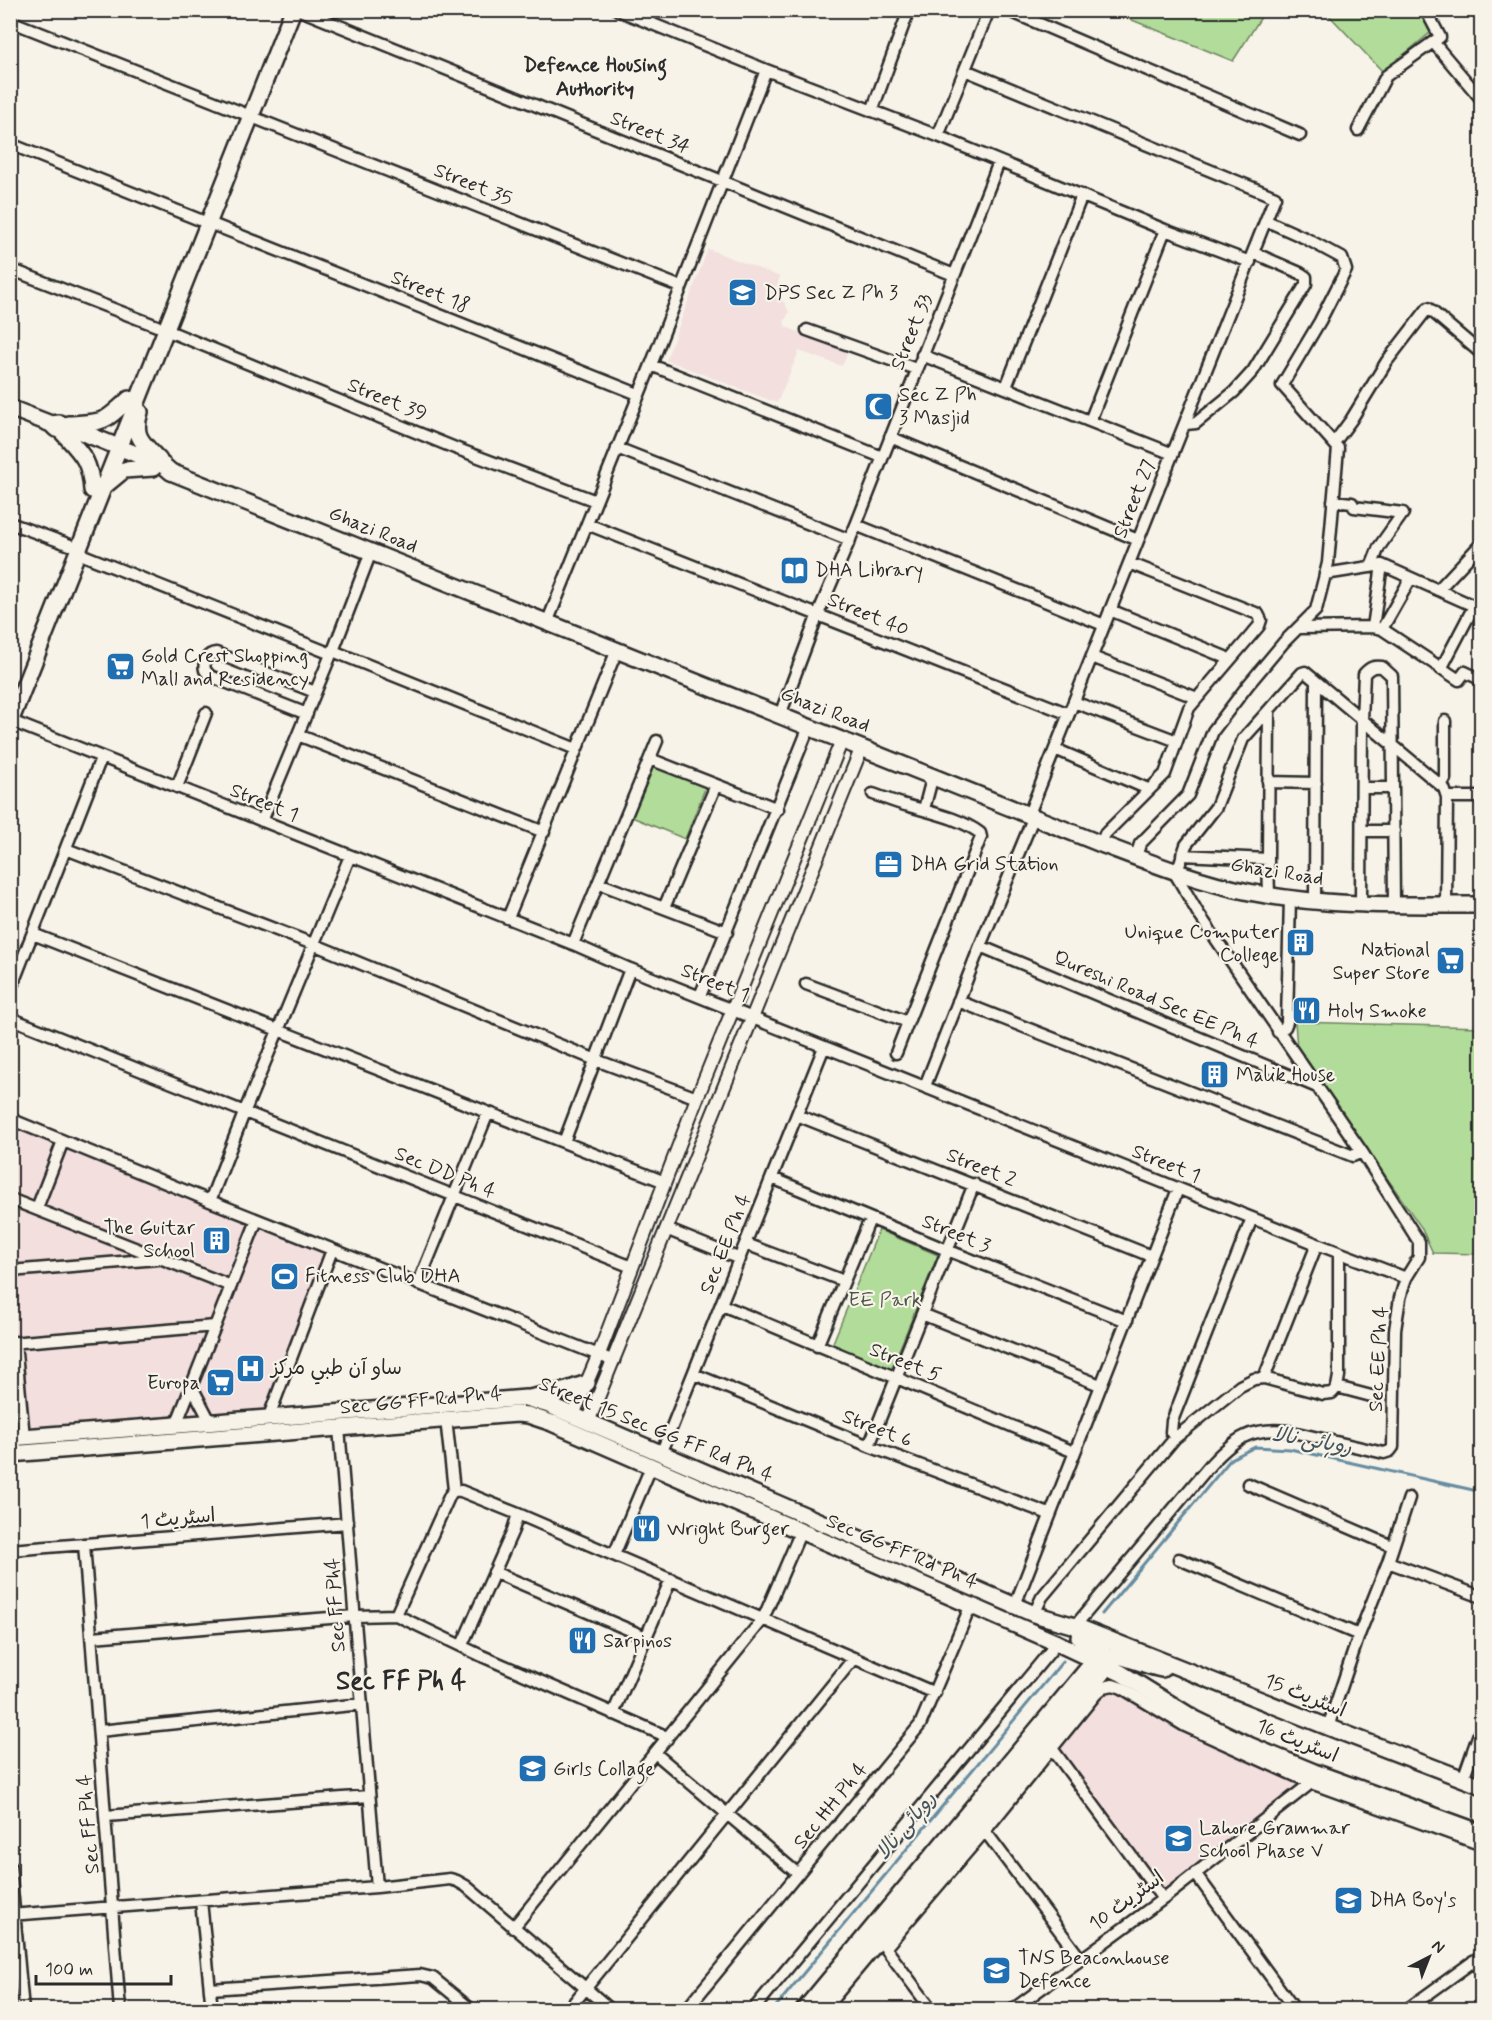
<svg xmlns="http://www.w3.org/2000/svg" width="1492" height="2020" font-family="Mynerve,'Playpen Sans Arabic',sans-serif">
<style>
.built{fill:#f2dfde}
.green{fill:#b2dc99;stroke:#6e8462;stroke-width:1.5}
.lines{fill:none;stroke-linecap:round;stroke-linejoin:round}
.stream{stroke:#668ca1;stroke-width:3}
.minor-casing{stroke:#2b2b2b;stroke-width:15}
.tertiary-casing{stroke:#2b2b2b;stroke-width:16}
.secondary-casing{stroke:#2b2b2b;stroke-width:20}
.minor{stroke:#f7f3e8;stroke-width:10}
.tertiary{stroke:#f7f3e8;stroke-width:12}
.secondary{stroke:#f7f3e8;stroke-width:15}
.labels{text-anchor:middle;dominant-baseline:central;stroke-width:4.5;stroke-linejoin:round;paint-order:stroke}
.street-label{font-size:20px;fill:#2b2b2b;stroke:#f7f3e8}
.poi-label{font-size:20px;fill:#2b2b2b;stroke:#f7f3e8;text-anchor:start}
.park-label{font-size:20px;fill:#4d5746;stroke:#f7f3e8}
.neighbourhood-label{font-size:21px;font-weight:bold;fill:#2b2b2b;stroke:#f7f3e8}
.water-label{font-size:21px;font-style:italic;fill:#44545c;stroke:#f7f3e8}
.district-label{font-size:26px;font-weight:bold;fill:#2b2b2b;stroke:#f7f3e8}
</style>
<rect width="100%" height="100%" fill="#f7f3e8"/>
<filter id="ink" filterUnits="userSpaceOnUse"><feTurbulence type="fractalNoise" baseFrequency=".0167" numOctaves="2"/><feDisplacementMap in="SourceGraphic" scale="12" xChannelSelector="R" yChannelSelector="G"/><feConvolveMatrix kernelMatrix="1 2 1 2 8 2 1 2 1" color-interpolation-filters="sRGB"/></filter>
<g filter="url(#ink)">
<!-- built -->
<path class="built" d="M708 249 780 277 773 296 784 302 789 312 784 322 786 327 848 352 842 366 799 351 777 403 666 360Z
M10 1124 327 1252 267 1408 11 1429Z
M1107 1690 1305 1784 1162 1893 1054 1747Z"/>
<!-- green -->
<path class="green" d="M1110 11 1265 10V11L1233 61Z
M1325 11H1419L1431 32 1383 72Z
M654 764 706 786 685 839 632 817Z
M1295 1022 1481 1027V1254L1433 1253 1421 1227 1297 1048Z
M879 1230 938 1255 891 1370 832 1345Z"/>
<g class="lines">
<!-- stream -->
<path class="stream" d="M1102 1614 1231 1459 1255 1447 1290 1449 1482 1492
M773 2010 1063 1661"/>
<defs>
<path id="minor" d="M300 10 954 275
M618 10 766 70 938 136 1165 230 1250 262
M1007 10 1300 135
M10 21 243 113
M1433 42 1482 100
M965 70 1275 197 1029 814
M872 111 909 10
M252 117 681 287
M1358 130 1386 76 1440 37 1429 16 1430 10
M938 136 989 10
M10 144 200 220
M209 223 638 394
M10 269 157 326
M166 330 455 448 596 501
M807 330 916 369
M922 355 1173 454
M651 365 882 457
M1006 387 1082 195
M1090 421 1165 230
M1186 424 1196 423 1234 392 1253 371 1306 284V277L1300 273 1254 253
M890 437 1138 540
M1334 443 1351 420 1387 361 1428 308 1482 354
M617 448 850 540
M1333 501 1352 503 1354 507 1403 513 1379 547 1371 567
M10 523 70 545
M587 524 1069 714
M856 525 1104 625
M78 553 329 653
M1325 574 1382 565 1474 606 1441 669
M1438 590 1482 543
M1110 610 1225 657 1228 661
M547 623 651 365 766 70
M1373 627 1382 565
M1298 628 1373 627 1382 629 1459 680 1465 672 1482 680
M1382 629 1411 578
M333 651 576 749
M1092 657 1197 698
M1074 702 1177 741
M307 714 210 676 205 670C203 661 207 654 216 653L315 692
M780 715 818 614 856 525 999 162
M11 721 573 944 630 969 1317 1244 1406 1278
M298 735 544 832
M1055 749 1148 789
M650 759 778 809
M1268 782 1316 783
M1441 785 1445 779V721
M177 787 206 713
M1362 788H1393L1394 904
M1447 797H1482
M924 809 933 775
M262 821 330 657 329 653 333 651 371 552
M1362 831H1394
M1101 844 1105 834 1165 774 1189 708 1259 626 1261 620 1258 614 1129 563
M66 849 313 944 596 1060 697 1098
M1182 855 1268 859 1269 710
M1136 857 1140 844 1188 795 1213 731 1248 685 1284 642 1316 610 1328 563 1338 448 1282 385 1320 321 1346 270 1342 258 1305 238 1267 221
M1268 859 1269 895
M598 883 727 932
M1315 901 1316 682
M1361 903 1362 720 1364 674C1370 667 1374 666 1382 667L1392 676 1393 788
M664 908 716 785
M508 918 617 650
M33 934 665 1182
M573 944 657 741
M980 946 1317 1087
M806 984 908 1022 981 837 980 833C959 818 933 813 909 806 897 803 885 798 873 794
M10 991 101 758
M700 996 809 727
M958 1001 1353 1156 1362 1152
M10 1018 632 1267
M1278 1032 1285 1027 1287 1022 1290 898
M896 1053 908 1022
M925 1086 980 946 1034 816
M797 1115 1151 1256
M10 1119 210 1201 614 1361
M564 1142 630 969
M772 1178 947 1250 1127 1321
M10 1199 231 1286
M210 1201 244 1113 350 856
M37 1208 63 1141
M666 1229 740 1259
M746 1244 844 1281
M10 1271 158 1259
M418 1284 488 1113
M722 1305 1074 1452
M922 1314 1100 1385
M15 1342 24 1437
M10 1343 215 1326
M817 1346 870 1219
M694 1374 869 1446 1049 1514
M1264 1378 1317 1244
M191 1385 211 1423
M1337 1387 1375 1397
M268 1419 332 1250
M176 1425 257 1220
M339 1428 377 1887
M1175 1438 1171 1432 1172 1421 1252 1218
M869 1446 974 1184
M661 1454 824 1047
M1248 1484 1392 1546
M454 1490 461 1491 518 1514 935 1693
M84 1544 120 2010
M10 1550 348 1523
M614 1555 651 1467
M1179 1559 1359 1635
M1388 1562 1482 1597
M494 1572 646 1637
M1015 1605 1178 1189
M1034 1614 1042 1597 1175 1438 1240 1386 1254 1379 1264 1378 1323 1394 1332 1393 1337 1387 1339 1376V1253
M396 1615 450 1495 454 1490 446 1419
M1075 1626 1211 1464C1235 1438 1252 1427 1288 1431L1384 1453 1390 1451 1393 1447 1395 1330 1400 1298 1406 1278 1419 1257V1242L1362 1152 1198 913 1176 875 1186 845 1216 807 1243 739 1302 673 1305 672 1444 788 1447 797 1446 905
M92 1637 355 1616 396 1615 482 1656 661 1734 667 1739
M462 1645 513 1530 518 1514
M613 1714 671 1579
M1328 1727 1359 1635 1388 1562 1409 1498
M99 1731 362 1704
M1051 1747 1163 1899
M655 1753 798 1874
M1463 1779 1482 1725
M106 1816 369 1796
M985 1831 1080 1958
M10 1866 23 2010
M1195 1873 1295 2010
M201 1901 212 2010
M10 1915 377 1887 450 1879 457 1881 466 1886 611 2010
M513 1928 763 1619 801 1531
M881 1942 932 2010
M886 1947 985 1831 1096 1694 1104 1687 1113 1685 1122 1688 1185 1726 1311 1783 1482 1845
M1473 1961 1482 1972
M210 1989 420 1975 433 1978 472 2010
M568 2010 854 1658
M686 2010 920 1725 971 1605
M753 2010 1057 1643
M1012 2010 1163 1899 1311 1783 1312 1778
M1406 2010 1482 1955"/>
<path id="tertiary" d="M573 1415 599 1354 697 1098 842 740
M588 1422 862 747"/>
<path id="secondary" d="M10 408 51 424 56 429
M140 412C132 437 143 443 159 460
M51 424 59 423 163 465 171 472 1101 844C1149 862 1199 882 1249 892 1325 907 1404 905 1482 905
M68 424C105 422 102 424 129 399
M62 432C82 454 90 460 92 490
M107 484 124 470 153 468
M10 722 293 10
M529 1398 567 1390 587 1383
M10 1438 526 1398 549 1405 1034 1614 1075 1626 1328 1727 1482 1786
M10 1454 518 1414 528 1415 552 1423 1057 1643 1121 1673 1195 1719 1251 1746 1314 1772 1482 1833
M804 2010 1094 1661C1114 1646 1140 1666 1162 1669
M820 2010 1107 1667C1109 1649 1093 1644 1079 1637"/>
</defs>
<!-- minor casing -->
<use href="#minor" class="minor-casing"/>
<!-- tertiary casing -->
<use href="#tertiary" class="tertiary-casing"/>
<!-- secondary casing -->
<use href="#secondary" class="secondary-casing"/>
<!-- minor -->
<use href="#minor" class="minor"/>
<!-- tertiary -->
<use href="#tertiary" class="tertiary"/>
<!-- secondary -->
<use href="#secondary" class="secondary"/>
</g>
</g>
<!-- icons -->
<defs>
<symbol id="school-square" viewBox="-11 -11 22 22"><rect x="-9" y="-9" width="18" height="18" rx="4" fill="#1f6fb2" stroke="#f7f3e8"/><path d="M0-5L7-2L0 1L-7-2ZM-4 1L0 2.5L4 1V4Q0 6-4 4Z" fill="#fff"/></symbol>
<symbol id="mosque-square" viewBox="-11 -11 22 22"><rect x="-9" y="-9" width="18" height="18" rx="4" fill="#1f6fb2" stroke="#f7f3e8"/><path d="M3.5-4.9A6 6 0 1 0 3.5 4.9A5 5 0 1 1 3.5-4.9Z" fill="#fff"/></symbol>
<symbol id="library-square" viewBox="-11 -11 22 22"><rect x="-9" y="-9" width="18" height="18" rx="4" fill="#1f6fb2" stroke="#f7f3e8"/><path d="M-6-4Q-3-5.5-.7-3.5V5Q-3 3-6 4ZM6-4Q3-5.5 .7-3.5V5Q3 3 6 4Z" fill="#fff"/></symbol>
<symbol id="supermarket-square" viewBox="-11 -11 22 22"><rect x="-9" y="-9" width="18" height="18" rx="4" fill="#1f6fb2" stroke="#f7f3e8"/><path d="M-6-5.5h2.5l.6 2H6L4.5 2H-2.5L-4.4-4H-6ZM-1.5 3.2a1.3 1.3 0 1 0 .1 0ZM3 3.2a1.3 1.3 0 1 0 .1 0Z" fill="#fff"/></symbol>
<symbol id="office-square" viewBox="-11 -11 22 22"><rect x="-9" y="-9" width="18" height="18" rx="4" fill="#1f6fb2" stroke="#f7f3e8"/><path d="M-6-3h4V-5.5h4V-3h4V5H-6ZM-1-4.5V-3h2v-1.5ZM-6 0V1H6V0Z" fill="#fff"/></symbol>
<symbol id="building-square" viewBox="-11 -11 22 22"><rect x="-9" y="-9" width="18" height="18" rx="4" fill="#1f6fb2" stroke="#f7f3e8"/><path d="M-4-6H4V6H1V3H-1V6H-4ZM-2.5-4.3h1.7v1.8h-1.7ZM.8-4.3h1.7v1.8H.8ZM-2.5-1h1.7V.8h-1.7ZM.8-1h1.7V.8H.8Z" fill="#fff"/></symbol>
<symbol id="restaurant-square" viewBox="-11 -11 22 22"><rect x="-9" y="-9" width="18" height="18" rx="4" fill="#1f6fb2" stroke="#f7f3e8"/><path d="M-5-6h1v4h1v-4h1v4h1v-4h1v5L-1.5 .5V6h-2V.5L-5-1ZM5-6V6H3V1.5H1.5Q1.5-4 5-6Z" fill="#fff"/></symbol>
<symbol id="stadium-square" viewBox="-11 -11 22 22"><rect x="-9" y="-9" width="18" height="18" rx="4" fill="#1f6fb2" stroke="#f7f3e8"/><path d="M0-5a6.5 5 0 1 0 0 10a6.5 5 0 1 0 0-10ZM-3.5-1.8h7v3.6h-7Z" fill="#fff"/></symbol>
<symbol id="hospital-square" viewBox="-11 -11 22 22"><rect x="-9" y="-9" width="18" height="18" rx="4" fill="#1f6fb2" stroke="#f7f3e8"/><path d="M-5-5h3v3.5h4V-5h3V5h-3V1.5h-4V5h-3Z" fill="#fff"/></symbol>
<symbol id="university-square" viewBox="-11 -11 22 22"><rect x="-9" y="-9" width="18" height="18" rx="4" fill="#1f6fb2" stroke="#f7f3e8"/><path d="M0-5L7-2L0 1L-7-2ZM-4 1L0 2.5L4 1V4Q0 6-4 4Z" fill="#fff"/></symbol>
</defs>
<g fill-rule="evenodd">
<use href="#school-square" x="726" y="276" width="33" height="33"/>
<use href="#mosque-square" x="862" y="390" width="33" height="33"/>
<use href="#library-square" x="778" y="554" width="33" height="33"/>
<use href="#supermarket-square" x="104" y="650" width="33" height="33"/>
<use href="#office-square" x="872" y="848" width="33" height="33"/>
<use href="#building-square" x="1284" y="926" width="33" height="33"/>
<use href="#supermarket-square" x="1434" y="944" width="33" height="33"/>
<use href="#restaurant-square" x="1290" y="994" width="33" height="33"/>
<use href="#building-square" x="1198" y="1058" width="33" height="33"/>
<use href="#building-square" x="200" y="1224" width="33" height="33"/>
<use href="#stadium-square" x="268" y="1260" width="33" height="33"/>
<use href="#hospital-square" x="234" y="1352" width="33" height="33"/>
<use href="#supermarket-square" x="204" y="1366" width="33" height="33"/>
<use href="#restaurant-square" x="630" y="1512" width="33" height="33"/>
<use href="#restaurant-square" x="566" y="1624" width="33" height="33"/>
<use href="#school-square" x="516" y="1752" width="33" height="33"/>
<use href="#school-square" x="1162" y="1822" width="33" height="33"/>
<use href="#university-square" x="1332" y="1884" width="33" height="33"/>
<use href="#school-square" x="980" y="1954" width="33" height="33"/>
</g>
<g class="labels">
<!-- street labels -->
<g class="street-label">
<text transform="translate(650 133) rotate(22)">Street 34</text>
<text transform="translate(473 185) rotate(22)">Street 35</text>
<text transform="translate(430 292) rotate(22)">Street 18</text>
<text transform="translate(912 332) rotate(-68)">Street 33</text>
<text transform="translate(387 400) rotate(22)">Street 39</text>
<text transform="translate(1135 499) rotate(-68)">Street 27</text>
<text transform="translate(373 530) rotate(22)">Ghazi Road</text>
<text transform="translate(868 615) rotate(22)">Street 40</text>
<text transform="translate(825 710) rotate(21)">Ghazi Road</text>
<text transform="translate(264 803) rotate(22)">Street 1</text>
<text transform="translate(1277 872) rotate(9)">Ghazi Road</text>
<text transform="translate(715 983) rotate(22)">Street 1</text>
<text transform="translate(1156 1000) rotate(23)">Qureshi Road Sec EE Ph 4</text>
<text transform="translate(1166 1164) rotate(22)">Street 1</text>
<text transform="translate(981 1168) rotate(22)">Street 2</text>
<text transform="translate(445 1173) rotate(22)">Sec DD Ph 4</text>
<text transform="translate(956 1234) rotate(22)">Street 3</text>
<text transform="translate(726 1244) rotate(-68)">Sec EE Ph 4</text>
<text transform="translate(1379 1359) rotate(-87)">Sec EE Ph 4</text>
<text transform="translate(905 1363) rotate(22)">Street 5</text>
<text transform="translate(421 1401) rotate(-5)">Sec GG FF Rd Ph 4</text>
<text transform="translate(877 1429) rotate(21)">Street 6</text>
<text transform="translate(656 1430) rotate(22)">Street 15 Sec GG FF Rd Ph 4</text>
<text transform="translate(178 1519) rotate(-5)">اسٹریٹ 1</text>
<text transform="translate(902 1552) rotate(23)">Sec GG FF Rd Ph 4</text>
<text transform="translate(336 1605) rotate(-94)">Sec FF Ph4</text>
<text transform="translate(1305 1696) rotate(22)">اسٹریٹ 15</text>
<text transform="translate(1297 1741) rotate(22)">اسٹریٹ 16</text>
<text transform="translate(831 1806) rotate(-51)">Sec HH Ph 4</text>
<text transform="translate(89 1824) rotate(-95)">Sec FF Ph 4</text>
<text transform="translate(1127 1901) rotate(-36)">اسٹریٹ 10</text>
</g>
<!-- poi labels -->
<g class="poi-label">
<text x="764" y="293">DPS Sec Z Ph 3</text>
<text x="899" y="395">Sec Z Ph<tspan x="899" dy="23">3 Masjid</tspan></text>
<text x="815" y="570">DHA Library</text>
<text x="141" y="656">Gold Crest Shopping<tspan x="141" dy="23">Mall and Residency</tspan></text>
<text x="910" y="864">DHA Grid Station</text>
<text x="1279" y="932" text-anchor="end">Unique Computer<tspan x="1279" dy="23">College</tspan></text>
<text x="1430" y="950" text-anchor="end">National<tspan x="1430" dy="23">Super Store</tspan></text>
<text x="1328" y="1011">Holy Smoke</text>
<text x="1236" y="1075">Malik House</text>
<text x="195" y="1228" text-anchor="end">The Guitar<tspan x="195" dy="23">School</tspan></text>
<text x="305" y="1276">Fitness Club DHA</text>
<text x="271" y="1368">ساو آن طبي مرکز</text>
<text x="200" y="1383" text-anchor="end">Europa</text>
<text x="667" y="1529">Wright Burger</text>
<text x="603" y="1641">Sarpinos</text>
<text x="553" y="1769">Girls Collage</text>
<text x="1199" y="1828">Lahore Grammar<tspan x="1199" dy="23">School Phase V</tspan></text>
<text x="1369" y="1900">DHA Boy's</text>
<text x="1018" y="1958">TNS Beaconhouse<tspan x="1018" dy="23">Defence</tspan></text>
</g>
<!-- park labels -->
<g class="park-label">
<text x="885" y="1300">EE Park</text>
</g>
<!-- neighbourhood labels -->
<g class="neighbourhood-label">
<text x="595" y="65">Defence Housing<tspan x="595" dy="24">Authority</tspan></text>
</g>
<!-- water labels -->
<g class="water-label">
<text transform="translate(1312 1441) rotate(10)">روہائی نالا</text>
<text transform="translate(906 1826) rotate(-50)">روہائی نالا</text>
</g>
<!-- district labels -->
<g class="district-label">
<text x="401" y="1682">Sec FF Ph 4</text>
</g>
</g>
<!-- margin -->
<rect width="1492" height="2020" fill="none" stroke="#f7f3e8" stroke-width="36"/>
<rect x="18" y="18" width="1456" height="1984" fill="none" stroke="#2b2b2b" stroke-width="2" filter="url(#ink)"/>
<!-- north arrow -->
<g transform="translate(1429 1957) rotate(42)" stroke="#f7f3e8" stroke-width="4.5" paint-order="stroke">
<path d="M0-4.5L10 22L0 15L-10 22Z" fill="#2b2b2b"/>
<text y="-9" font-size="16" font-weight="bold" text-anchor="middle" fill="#2b2b2b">N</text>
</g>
<!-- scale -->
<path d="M36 1975v9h135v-9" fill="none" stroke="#2b2b2b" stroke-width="3"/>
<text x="45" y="1975" font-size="18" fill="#2b2b2b" stroke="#f7f3e8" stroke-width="4.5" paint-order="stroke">100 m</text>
</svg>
